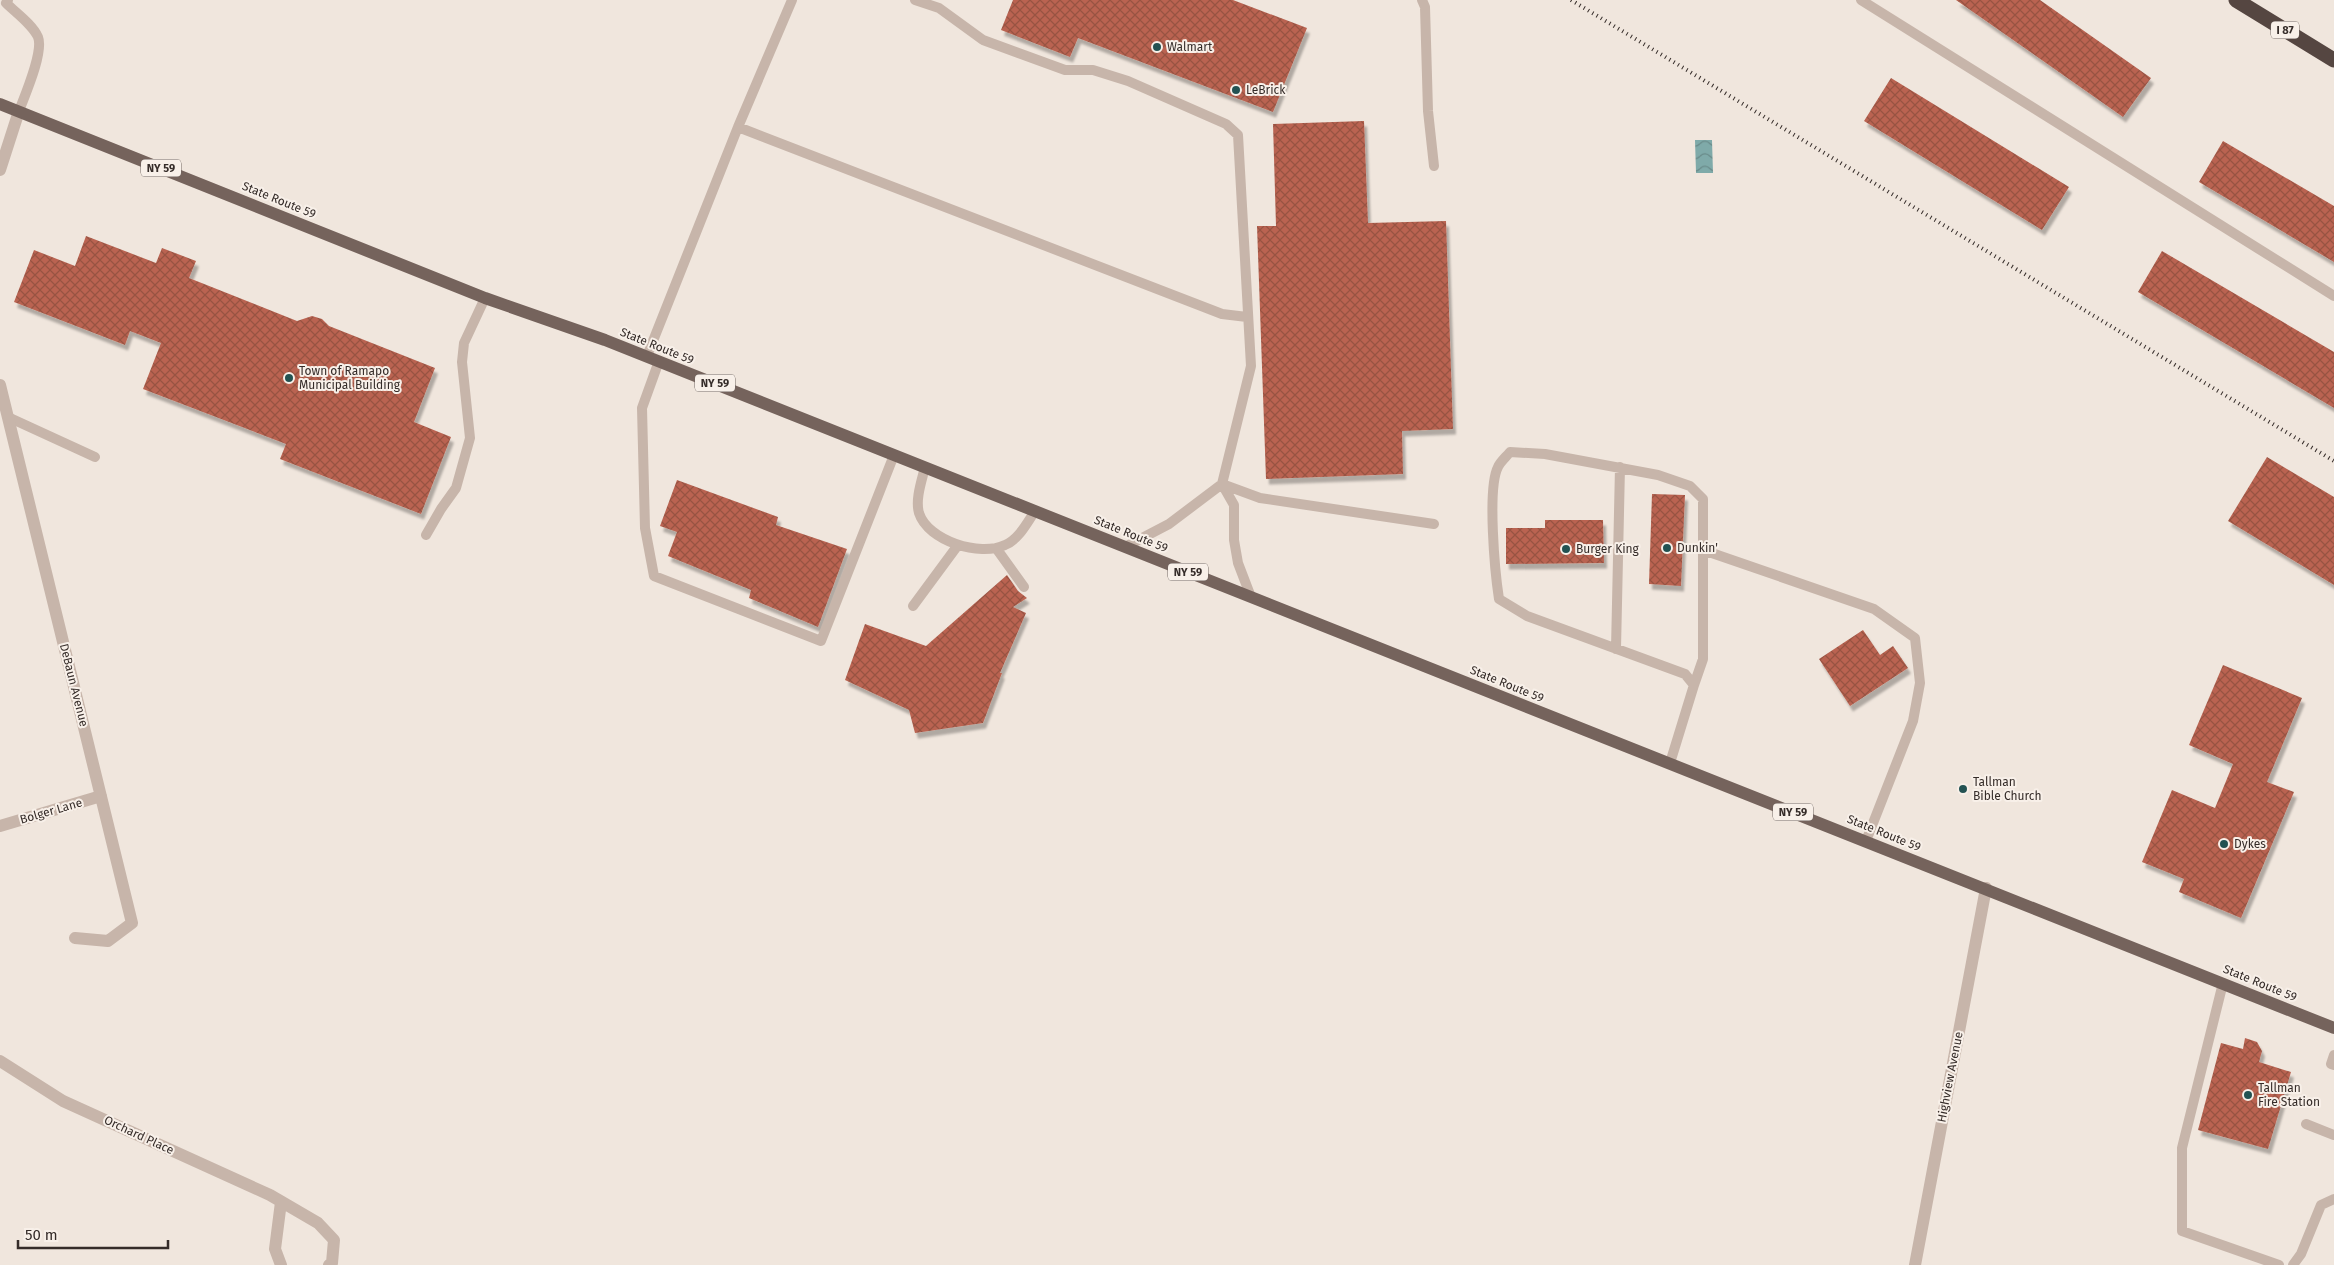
<svg xmlns="http://www.w3.org/2000/svg" width="2334" height="1265" font-family="'Fira Sans',sans-serif">
<style>
.water{fill:url(#water-waves)}
.building{fill:url(#building-cross-hatch);filter:url(#shadow)}
.lines{fill:none;stroke-linecap:round;stroke-linejoin:round}
.service{stroke:#c7b5aa;stroke-width:10}
.minor{stroke:#c7b5aa;stroke-width:12}
.primary{stroke:#75635c;stroke-width:12}
.motorway{stroke:#554641;stroke-width:15}
.rail{stroke:#352c29;stroke-width:4;stroke-dasharray:1 4;stroke-linecap:butt}
.poi-dot{fill:#235252;stroke:#f8f0e9;stroke-width:2}
.labels{text-anchor:middle;dominant-baseline:central;stroke-width:4;stroke-linejoin:round;paint-order:stroke}
.shield{fill:#f8f0e9;stroke:#706763;stroke-width:1}
.shield-label{font-size:11px;font-weight:bold;fill:#352c29}
.poi-label{font-size:12px;fill:#352c29;stroke:#f8f0e9;text-anchor:start}
.street-label{font-size:12px;fill:#352c29;stroke:#f8f0e9}
</style>
<defs>
<pattern id="water-waves" width="16" height="10" patternUnits="userSpaceOnUse" patternTransform="scale(1.25)"><rect width="16" height="10" fill="#7faaa9"/><path d="M0 5q4-4 8 0t8 0" fill="none" stroke="#698b8a"/></pattern>
<pattern id="building-cross-hatch" width="8" height="8" patternUnits="userSpaceOnUse" patternTransform="scale(1.25)"><rect width="8" height="8" fill="#ba6451"/><path d="M0 0l8 8M0 8l8-8" fill="none" stroke="#985343"/></pattern>
<filter id="shadow"><feDropShadow dx="3" dy="5.5" stdDeviation="1" flood-color="#0004"/></filter>
</defs>
<rect width="100%" height="100%" fill="#f0e6dd"/>
<!-- water -->
<path class="water" d="M1695 140H1712L1713 173H1696Z"/>
<!-- building -->
<path class="building" d="M1013 0H1233L1307 28 1273 112 1078 38 1070 57 1001 30Z
M1956 0H2040L2151 78 2123 117Z
M1891 78 2069 187 2042 230 1864 121Z
M1364 121 1368 223 1446 221 1453 429 1402 431 1403 474 1266 479 1257 226H1276L1273 124Z
M2223 141 2334 206V262L2199 182Z
M86 236 156 263 162 248 196 261 189 278 297 321 312 316 322 319 329 326 435 368 414 422 451 437 421 514 280 459 286 444 143 389 161 343 130 331 125 345 14 302 34 250 75 266Z
M2162 251 2334 352V408L2138 292Z
M2267 457 2334 497V585L2228 521Z
M677 480 778 517 776 525 847 549 818 627 749 598 751 590 668 556 677 532 660 526Z
M1652 494 1685 495 1681 586 1649 584Z
M1545 520H1603L1604 563 1506 564V528H1545Z
M1007 575 1018 591 1027 598 1013 607 1026 613 1000 673H1002L983 723 915 733 909 710 845 680 865 624 926 646Z
M1863 630 1880 655 1893 646 1908 668 1850 706 1819 659Z
M2223 665 2302 698 2267 782 2294 792 2241 918 2179 892 2184 879 2142 862 2172 790 2215 808 2233 764 2189 745Z
M2245 1038 2257 1042 2262 1051 2259 1062 2291 1072 2268 1149 2198 1130 2221 1043 2243 1049Z"/>
<g class="lines">
<!-- service -->
<path class="service" d="M8 0 6 3C16 13 32 24 38 37 44 52 25 95 19 111
M915 0 939 8 983 40 1065 70H1093L1128 81 1226 124 1238 135 1251 366 1222 484 1169 524 1125 547
M1422 0 1425 7 1428 111 1434 166
M1861 0 2334 296
M738 127 1222 314 1247 317
M647 356 738 127 792 0
M659 361 642 408 645 528 654 576 821 641 894 455
M10 418 95 457
M925 467C922 480 915 499 919 513 928 541 980 557 1005 545 1019 539 1027 523 1035 511
M1222 484 1260 498 1434 524
M1222 484 1234 505V540L1238 563 1251 597
M426 535 441 509 456 488 470 438 462 362 464 343 485 298
M996 548 1024 587
M1703 550 1874 609 1915 638 1920 683 1913 721 1866 841
M913 606 958 545
M1616 649 1620 467
M1670 763 1694 685 1685 674 1527 616 1499 599C1495 573 1487 488 1498 467 1500 462 1506 457 1510 452L1545 454 1658 475 1690 486 1703 499V659L1694 685
M2223 983 2182 1148V1231L2279 1265
M2334 1055 2331 1064 2334 1065
M2306 1124 2334 1135
M2293 1265 2301 1254 2321 1205 2334 1199"/>
<!-- minor -->
<path class="minor" d="M0 170 19 111
M0 385 132 923 108 941 75 938
M0 826 101 796
M0 1061 63 1101 270 1195 318 1223 334 1240 332 1263 329 1265
M281 1265 275 1249 281 1202
M1915 1265 1986 888"/>
<!-- primary -->
<path class="primary" d="M0 104 485 298 605 340 2334 1028"/>
<!-- motorway -->
<path class="motorway" d="M2236 0 2334 60"/>
<!-- rail -->
<path class="rail" d="M1571 0 2334 461"/>
</g>
<!-- markers -->
<g class="poi-dot">
<circle cx="1157" cy="47" r="5"/>
<circle cx="1236" cy="90" r="5"/>
<circle cx="289" cy="378" r="5"/>
<circle cx="1667" cy="548" r="5"/>
<circle cx="1566" cy="549" r="5"/>
<circle cx="1963" cy="789" r="5"/>
<circle cx="2224" cy="844" r="5"/>
<circle cx="2248" cy="1095" r="5"/>
</g>
<g class="labels">
<!-- shield labels -->
<g class="shield">
<rect x="2271" y="21.5" width="28" height="17" rx="4"/>
<rect x="141" y="159.5" width="40" height="17" rx="4"/>
<rect x="695" y="374.5" width="40" height="17" rx="4"/>
<rect x="1168" y="563.5" width="40" height="17" rx="4"/>
<rect x="1773" y="803.5" width="40" height="17" rx="4"/>
</g>
<g class="shield-label">
<text x="2285" y="30">I 87</text>
<text x="161" y="168">NY 59</text>
<text x="715" y="383">NY 59</text>
<text x="1188" y="572">NY 59</text>
<text x="1793" y="812">NY 59</text>
</g>
<!-- poi labels -->
<g class="poi-label">
<text x="1167" y="47">Walmart</text>
<text x="1246" y="90">LeBrick</text>
<text x="299" y="371">Town of Ramapo<tspan x="299" dy="14">Municipal Building</tspan></text>
<text x="1677" y="548">Dunkin'</text>
<text x="1576" y="549">Burger King</text>
<text x="1973" y="782">Tallman<tspan x="1973" dy="14">Bible Church</tspan></text>
<text x="2234" y="844">Dykes</text>
<text x="2258" y="1088">Tallman<tspan x="2258" dy="14">Fire Station</tspan></text>
</g>
<!-- street labels -->
<g class="street-label">
<text transform="translate(279 200) rotate(22)">State Route 59</text>
<text transform="translate(657 346) rotate(22)">State Route 59</text>
<text transform="translate(1131 534) rotate(22)">State Route 59</text>
<text transform="translate(1507 684) rotate(22)">State Route 59</text>
<text transform="translate(74 685) rotate(76)">DeBaun Avenue</text>
<text transform="translate(51 811) rotate(-16)">Bolger Lane</text>
<text transform="translate(1884 833) rotate(22)">State Route 59</text>
<text transform="translate(2260 983) rotate(22)">State Route 59</text>
<text transform="translate(1950 1077) rotate(-79)">Highview Avenue</text>
<text transform="translate(139 1135) rotate(25)">Orchard Place</text>
</g>
</g>
<!-- scale -->
<path d="M18 1240v8h150v-8" fill="none" stroke="#352c29" stroke-width="2.5"/>
<text x="25" y="1240" font-size="15" fill="#352c29" stroke="#f8f0e9" stroke-width="4" paint-order="stroke">50 m</text>
</svg>
